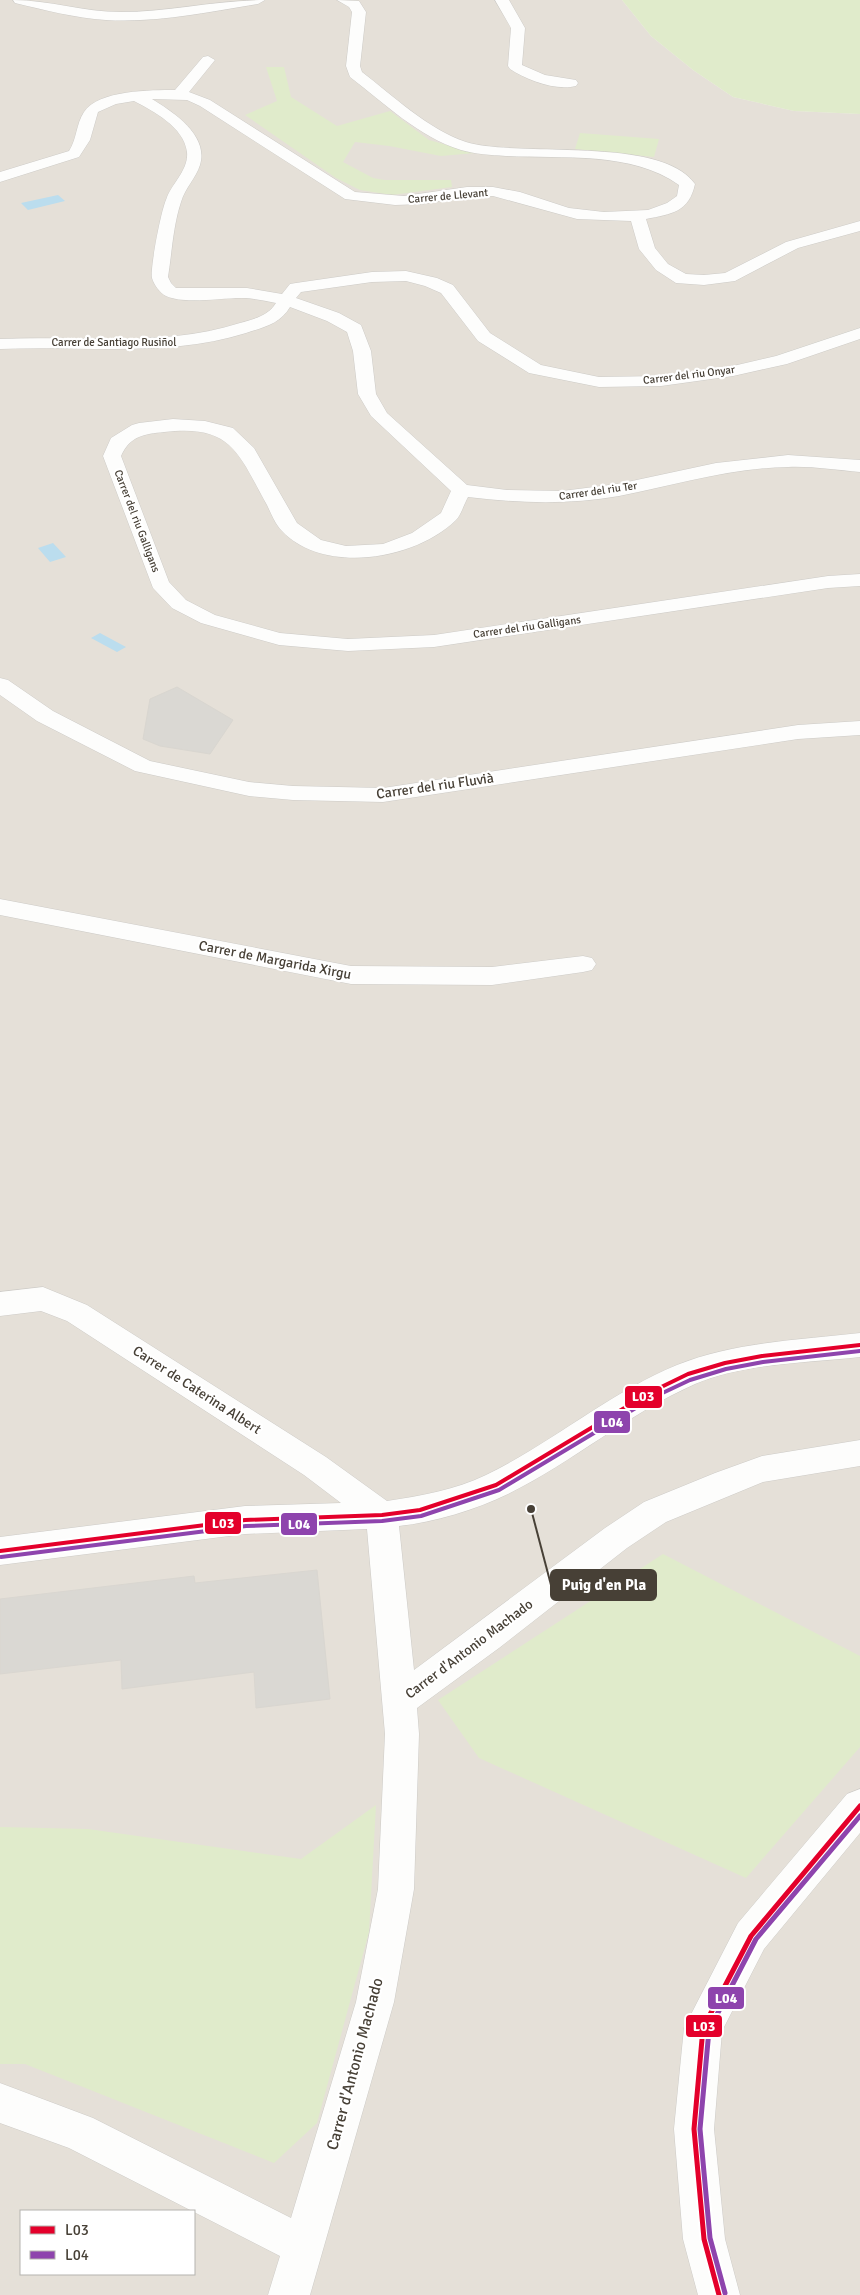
<svg xmlns="http://www.w3.org/2000/svg" width="860" height="2295" font-family="Signika,sans-serif">
<style>
.residential{fill:#e5e0d8;fill-rule:evenodd}
.green{fill:#e0ebcb}
.water{fill:#bde}
.building{fill:#dad8d3;stroke:#d9d6d0}
.lines{fill:none;stroke-linecap:round;stroke-linejoin:round}
.minor-casing{stroke:#cdcbc7;stroke-width:1}
.minor{fill:#fdfdfc;fill-rule:evenodd}
.bus-1-far1-casing{stroke:#fff;stroke-width:8}
.bus-1-casing{stroke:#fff;stroke-width:9}
.bus-2-far1-casing{stroke:#fff;stroke-width:8}
.bus-2-casing{stroke:#fff;stroke-width:9}
.bus-1-far1{stroke:#e4002b;stroke-width:4}
.bus-1{stroke:#e4002b;stroke-width:5}
.bus-2-far1{stroke:#8e44ad;stroke-width:4}
.bus-2{stroke:#8e44ad;stroke-width:5}
.labels{text-anchor:middle;dominant-baseline:central;stroke-width:4.5;stroke-linejoin:round;paint-order:stroke}
.far-street-label{font-size:11px;fill:#474036;stroke:#fff}
.street-label{font-size:14px;fill:#474036;stroke:#fff}
.near-street-label{font-size:16px;fill:#474036;stroke:#fff}
.leader{fill:none;stroke:#474036;stroke-width:2}
.callout-dot{fill:#474036;stroke:#fff;stroke-width:2}
.callout{fill:#474036;stroke:#474036;stroke-width:2}
.callout-label{font-size:15px;text-anchor:middle;font-weight:bold;fill:#fff}
.line-badge{stroke:#fff;stroke-width:2}
.badge-label{font-size:14px;text-anchor:middle;font-weight:bold;fill:#fff}
</style>
<rect width="100%" height="100%" fill="#f1efeb"/>
<!-- residential -->
<path class="residential" d="M0 0H622L651 36 693 70 733 97 794 111 860 114V2295H0ZM21 2211H194V2274H21Z"/>
<!-- green -->
<path class="green" d="M622 0H860V114L794 111 733 97 693 70 651 36Z
M266 67H284L291 97 337 126 390 111 429 140 475 153 441 156 389 146 355 142 343 162 373 178 385 180H451L452 187 392 195 360 190 336 178 245 115 277 101Z
M580 133 659 139 654 157 575 149Z
M663 1554 860 1656V1747L746 1878 479 1758 438 1700Z
M376 1805 369 1932 317 2123 274 2163 25 2064H0V1827L88 1829 301 1859Z"/>
<!-- water -->
<path class="water" d="M58 195 65 201 28 210 21 203Z
M53 543 66 557 50 562 38 548Z
M100 633 126 647 117 652 91 638Z"/>
<!-- building -->
<path class="building" d="M177 687 233 720 210 754 160 746 143 739 150 699Z
M317 1570 330 1699 256 1708 254 1672 122 1689 121 1660 0 1674V1599L194 1576 195 1583Z"/>
<g class="lines">
<defs>
<path id="minor" d="M13 0C49 0 84 12 120 12 169 12 216 0 265 0L258 4C208 12 157 23 106 20 75 18 45 10 15 3Z
M337 0 359 1 366 12 360 66 362 72C392 95 429 130 466 142 518 158 661 135 695 184 689 212 672 214 646 219L655 248 668 264 686 274 704 275 725 273 786 242 860 221V231L798 248 735 281 704 285 676 283 656 270 639 249 631 221 577 219 493 196H467L422 204 395 205 345 199 200 106 187 100 152 99C173 112 209 135 200 165 196 178 185 188 181 202 173 226 172 252 168 277L171 283 176 288H247L282 294 290 284 296 283 372 272 406 271 437 278 453 285 490 333 541 365 599 377 661 376 733 366 776 356 860 328V339L787 364 733 376 661 386 599 387 529 373 478 341 441 293 425 286 406 281 372 282 301 292 296 298 339 313 361 325 371 351 376 394 387 413 467 485 507 490 562 491 618 484 716 463 788 455 860 460V472C836 470 812 466 788 467 730 468 675 485 619 496 568 505 518 503 468 497 464 504 461 515 456 520 415 560 324 575 282 531 275 524 271 513 267 505 238 453 232 424 164 432 144 434 130 436 121 456L169 582 186 600 215 615 280 633 348 639 434 635 828 576 860 574V586L828 588 434 647 348 651 279 645 201 623 172 608 153 588 103 456 111 438 132 425 139 423 173 419 205 421 233 428 254 448 297 523 321 540 346 546 383 544 412 533 441 513 451 491 371 416 358 394 353 351 347 332 327 321 290 307C280 324 264 327 246 333 166 358 82 345 0 349V339C80 335 162 348 240 323 254 319 268 316 276 303 266 301 256 299 246 298 223 297 186 305 166 296 160 293 154 285 152 278 150 268 161 211 166 200 171 184 189 170 187 152 184 127 153 111 134 101L116 104 98 112 90 140 79 157 0 182V172L69 151C77 139 76 124 84 112 98 90 152 90 175 90L203 57 208 56 215 60 189 92 210 100 355 192 404 196 467 187H493L520 192 569 208 604 212 648 210 667 203 677 196 679 185C631 151 562 159 506 156 491 155 475 154 461 150 419 137 384 103 350 77L346 66 352 12 349 7Z
M495 0H509L525 28 522 65 545 75 576 80 578 83 576 86C555 91 527 80 510 69L508 66 511 28Z
M0 678 8 680 53 711 150 761 249 782 293 786 383 788 798 725 860 721V735L798 739 383 802 293 800 249 796 135 771 37 721 0 695Z
M0 899 351 966 492 967 583 956 592 958 596 964 592 970 583 972 492 985 351 984 0 915Z
M43 1287 87 1305 326 1457 387 1501C420 1496 455 1490 486 1475 552 1443 609 1393 677 1365 734 1342 799 1340 860 1333V1357C808 1363 743 1363 695 1384 629 1413 573 1462 508 1494 475 1510 435 1522 399 1526L414 1670 605 1528 644 1502 715 1473 762 1456 860 1440V1466L763 1482 666 1522 627 1548 499 1648 417 1708 419 1734 414 1889 394 2002 310 2295H268L280 2256 69 2148 0 2123V2083L93 2118 291 2218 356 2002 378 1889 385 1734 367 1529 245 1534 0 1565V1537L245 1506 341 1503 304 1475 67 1321 41 1311 0 1316V1292Z
M860 1789V1833L764 1949 722 2031 714 2129 725 2239 740 2295H698L683 2239 674 2129 684 2028 738 1923 847 1794Z"/>
</defs>
<!-- minor casing -->
<use href="#minor" class="minor-casing"/>
<!-- minor -->
<use href="#minor" class="minor"/>
<defs>
<path id="bus-1-far1" d="M0 1551 245 1520 382 1515 420 1510 496 1485 651 1392 688 1374 725 1363 762 1356 860 1345"/>
<path id="bus-1" d="M719 2295 704 2239 694 2129 703 2028 751 1936 860 1806"/>
<path id="bus-2-far1" d="M1 1557 246 1526 382 1521 421 1516 499 1490 654 1397 690 1380 726 1369 763 1362 860 1351"/>
<path id="bus-2" d="M725 2293 710 2238 700 2129 709 2030 756 1939 860 1816"/>
</defs>
<!-- bus-1-far1 casing -->
<use href="#bus-1-far1" class="bus-1-far1-casing"/>
<!-- bus-1 casing -->
<use href="#bus-1" class="bus-1-casing"/>
<!-- bus-2-far1 casing -->
<use href="#bus-2-far1" class="bus-2-far1-casing"/>
<!-- bus-2 casing -->
<use href="#bus-2" class="bus-2-casing"/>
<!-- bus-1-far1 -->
<use href="#bus-1-far1" class="bus-1-far1"/>
<!-- bus-1 -->
<use href="#bus-1" class="bus-1"/>
<!-- bus-2-far1 -->
<use href="#bus-2-far1" class="bus-2-far1"/>
<!-- bus-2 -->
<use href="#bus-2" class="bus-2"/>
</g>
<g class="labels">
<!-- far-street labels -->
<g class="far-street-label">
<text transform="translate(448 196) rotate(-5)">Carrer de Llevant</text>
<text x="114" y="342">Carrer de Santiago Rusiñol</text>
<text transform="translate(689 375) rotate(-7)">Carrer del riu Onyar</text>
<text transform="translate(598 491) rotate(-8)">Carrer del riu Ter</text>
<text transform="translate(137 521) rotate(69)">Carrer del riu Galligans</text>
<text transform="translate(527 627) rotate(-8)">Carrer del riu Galligans</text>
</g>
<!-- street labels -->
<g class="street-label">
<text transform="translate(435 786) rotate(-8)">Carrer del riu Fluvià</text>
<text transform="translate(275 960) rotate(11)">Carrer de Margarida Xirgu</text>
<text transform="translate(197 1390) rotate(33)">Carrer de Caterina Albert</text>
<text transform="translate(469 1649) rotate(-37)">Carrer d'Antonio Machado</text>
</g>
<!-- near-street labels -->
<g class="near-street-label">
<text transform="translate(355 2064) rotate(-75)">Carrer d'Antonio Machado</text>
</g>
</g>
<!-- callouts -->
<path class="leader" d="M531 1509L551 1585"/>
<circle class="callout-dot" cx="531" cy="1509" r="5"/>
<rect class="callout" x="551" y="1570" width="105" height="30" rx="5"/>
<g class="callout-label">
<text x="604" y="1590">Puig d'en Pla</text>
</g>
<g class="line-badge">
<rect x="624" y="1385" width="39" height="24" rx="5" fill="#e4002b"/>
<rect x="593" y="1410" width="38" height="24" rx="5" fill="#8e44ad"/>
<rect x="204" y="1511" width="38" height="24" rx="5" fill="#e4002b"/>
<rect x="280" y="1512" width="38" height="24" rx="5" fill="#8e44ad"/>
<rect x="707" y="1986" width="38" height="24" rx="5" fill="#8e44ad"/>
<rect x="685" y="2014" width="38" height="24" rx="5" fill="#e4002b"/>
</g>
<g class="badge-label">
<text x="643" y="1401">L03</text>
<text x="612" y="1427">L04</text>
<text x="223" y="1528">L03</text>
<text x="299" y="1529">L04</text>
<text x="726" y="2003">L04</text>
<text x="704" y="2031">L03</text>
</g>
<!-- legend -->
<rect x="20" y="2210" width="175" height="65" fill="#ffffff" stroke="#b5b3af"/>
<rect x="30" y="2226" width="25" height="8" fill="#e4002b" stroke="#b5b3af"/>
<text x="65" y="2235" font-size="15" fill="#474036">L03</text>
<rect x="30" y="2251" width="25" height="8" fill="#8e44ad" stroke="#b5b3af"/>
<text x="65" y="2260" font-size="15" fill="#474036">L04</text>
</svg>
